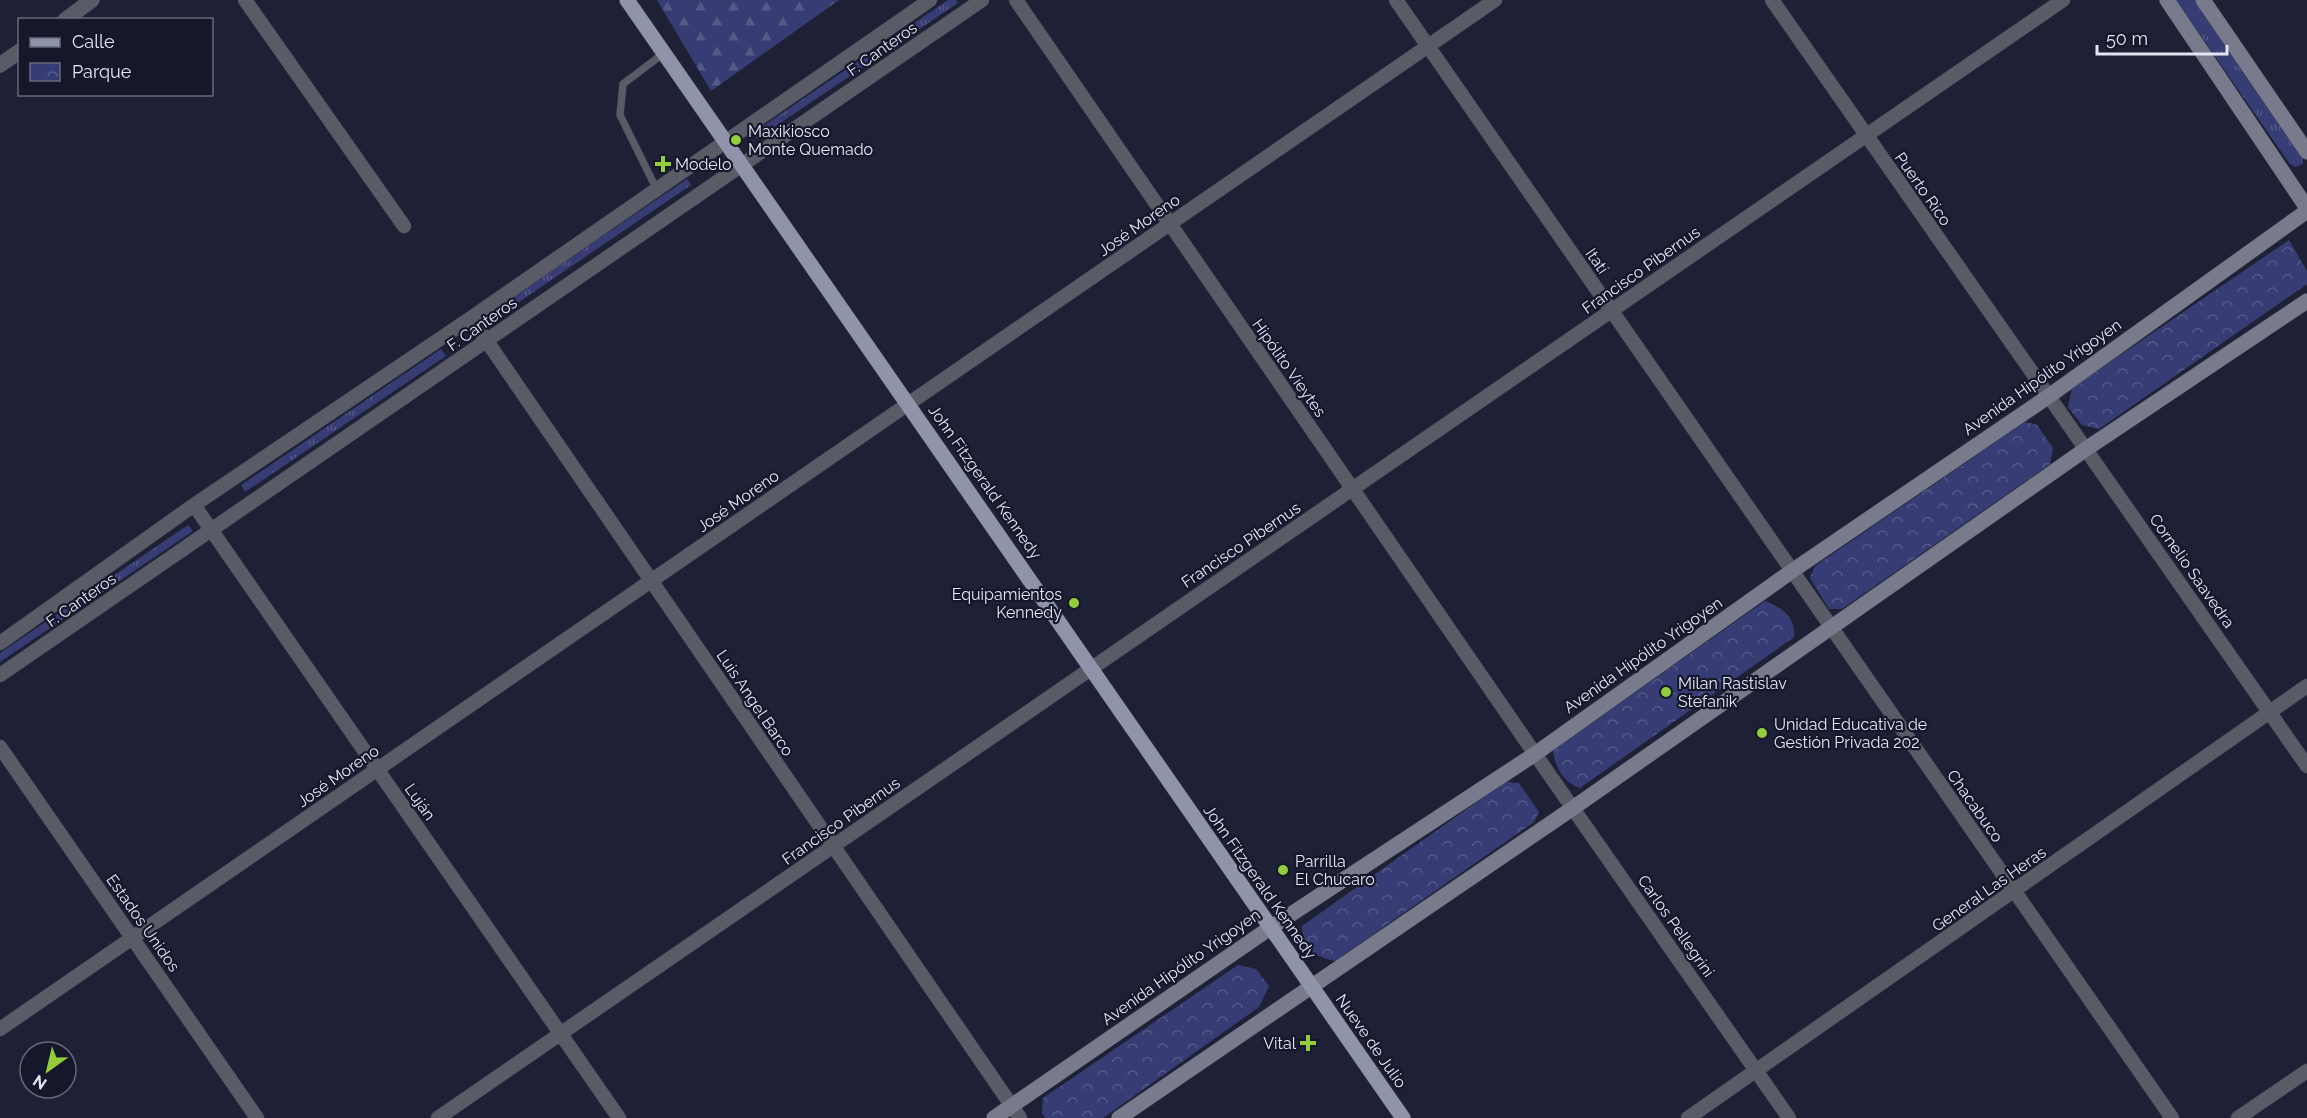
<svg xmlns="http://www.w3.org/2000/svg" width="2307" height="1118" font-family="Raleway,sans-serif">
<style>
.grass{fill:url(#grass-tufts)}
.forest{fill:url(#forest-firs)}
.park{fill:url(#park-crowns)}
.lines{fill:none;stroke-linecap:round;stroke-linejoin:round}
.service-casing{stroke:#3a3d50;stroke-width:8}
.minor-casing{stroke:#3a3d50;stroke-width:15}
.tertiary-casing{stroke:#3a3d50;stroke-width:16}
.secondary-casing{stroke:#3a3d50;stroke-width:16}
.primary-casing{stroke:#3a3d50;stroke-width:16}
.service{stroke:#595c66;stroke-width:7}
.minor{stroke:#595c66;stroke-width:14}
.tertiary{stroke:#595c66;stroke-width:15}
.secondary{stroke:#787b8c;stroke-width:15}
.primary{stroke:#9094aa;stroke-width:15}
.poi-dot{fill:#95cc3b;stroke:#15182b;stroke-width:2}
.labels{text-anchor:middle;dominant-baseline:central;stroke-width:4.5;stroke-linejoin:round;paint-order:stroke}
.street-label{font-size:16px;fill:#e3e6f4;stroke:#15182b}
.poi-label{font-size:16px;fill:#e3e6f4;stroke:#15182b;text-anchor:start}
</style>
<defs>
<pattern id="grass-tufts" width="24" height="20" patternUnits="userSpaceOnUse" patternTransform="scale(1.5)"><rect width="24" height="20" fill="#373d74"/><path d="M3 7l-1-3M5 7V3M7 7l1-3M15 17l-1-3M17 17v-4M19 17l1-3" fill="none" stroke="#545988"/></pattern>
<pattern id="forest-firs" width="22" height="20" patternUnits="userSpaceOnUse" patternTransform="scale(1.5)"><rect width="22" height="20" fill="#373d74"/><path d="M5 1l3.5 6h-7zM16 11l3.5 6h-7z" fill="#545988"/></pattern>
<pattern id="park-crowns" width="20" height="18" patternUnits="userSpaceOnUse" patternTransform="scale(1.5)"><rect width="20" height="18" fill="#373d74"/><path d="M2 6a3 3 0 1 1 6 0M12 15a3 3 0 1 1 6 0" fill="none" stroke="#545988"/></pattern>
</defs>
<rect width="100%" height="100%" fill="#1e2135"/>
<!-- grass -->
<path class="grass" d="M948 0H956L958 3 757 139 753 133Z
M2176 0H2195L2303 158V164L2295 167 2289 163Z
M687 179 691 185 491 321 486 315Z
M441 349 446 356 245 492 241 485Z
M188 525 193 531 0 662V653Z"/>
<!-- forest -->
<path class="forest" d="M657 0H839L711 91Z"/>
<!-- park -->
<path class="park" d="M2289 240 2307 271V284L2099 429 2082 425 2068 407 2072 388Z
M2025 422 2037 425 2053 448 2050 464 1842 609H1829L1810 578 1815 566Z
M1765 601C1782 608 1796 617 1794 637L1580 788C1564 783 1554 766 1553 750Z
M1505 782 1519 783 1539 812 1534 822 1335 961C1312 955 1303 951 1302 926Z
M1238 965 1256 969 1269 986 1259 1007 1103 1118H1046L1042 1114 1043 1098Z"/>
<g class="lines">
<defs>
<path id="service" d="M656 188 620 115 623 84 664 53"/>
<path id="minor" d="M245 0 404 226
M1016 0 1535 754 1789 1118
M1396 0 2172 1118
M1772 0 2307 766
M471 318 1020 1118
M194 505 619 1118
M0 643 194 505 471 318 930 0
M0 675 982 0
M0 747 257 1118
M0 1029 1495 0
M438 1118 2063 0
M1688 1118 2307 686
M2238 1118 2307 1071"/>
<path id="tertiary" d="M65 20 92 0
M0 65 20 51"/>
<path id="secondary" d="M2167 0 2307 208
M2203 0 2307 152
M994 1118 1270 928 1535 754 1792 571 2049 396 2307 211
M1119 1118 1573 808 2086 449 2307 301"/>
<path id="primary" d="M627 0 1403 1118"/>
</defs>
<!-- service casing -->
<use href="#service" class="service-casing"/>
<!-- minor casing -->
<use href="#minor" class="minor-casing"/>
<!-- tertiary casing -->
<use href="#tertiary" class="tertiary-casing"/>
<!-- secondary casing -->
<use href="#secondary" class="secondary-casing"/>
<!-- primary casing -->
<use href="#primary" class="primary-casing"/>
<!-- service -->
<use href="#service" class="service"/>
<!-- minor -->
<use href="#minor" class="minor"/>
<!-- tertiary -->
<use href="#tertiary" class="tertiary"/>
<!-- secondary -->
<use href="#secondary" class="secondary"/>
<!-- primary -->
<use href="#primary" class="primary"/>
</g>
<!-- markers -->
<g class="poi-dot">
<circle cx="736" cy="140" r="6"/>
<path d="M660 155h6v6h6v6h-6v6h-6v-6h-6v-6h6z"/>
<circle cx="1074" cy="603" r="6"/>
<circle cx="1666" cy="692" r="6"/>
<circle cx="1762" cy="733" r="6"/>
<circle cx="1283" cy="870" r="6"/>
<path d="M1305 1034h6v6h6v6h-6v6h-6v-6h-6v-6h6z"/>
</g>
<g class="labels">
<!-- street labels -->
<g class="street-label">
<text transform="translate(882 49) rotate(-35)">F. Canteros</text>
<text transform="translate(1923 189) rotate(55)">Puerto Rico</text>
<text transform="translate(1139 225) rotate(-35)">José Moreno</text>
<text transform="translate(1597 261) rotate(55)">Itatí</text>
<text transform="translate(1641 270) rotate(-35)">Francisco Pibernus</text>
<text transform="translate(482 324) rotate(-35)">F. Canteros</text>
<text transform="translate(1289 368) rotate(55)">Hipólito Vieytes</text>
<text transform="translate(2042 377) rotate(-35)">Avenida Hipólito Yrigoyen</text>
<text transform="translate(985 482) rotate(55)">John Fitzgerald Kennedy</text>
<text transform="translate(738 501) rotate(-35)">José Moreno</text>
<text transform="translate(1241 545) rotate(-34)">Francisco Pibernus</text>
<text transform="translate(2192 571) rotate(55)">Cornelio Saavedra</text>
<text transform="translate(81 600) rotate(-35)">F. Canteros</text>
<text transform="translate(1643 655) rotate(-35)">Avenida Hipólito Yrigoyen</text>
<text transform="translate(755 703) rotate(56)">Luis Angel Barco</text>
<text transform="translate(338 776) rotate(-35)">José Moreno</text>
<text transform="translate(420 802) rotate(55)">Luján</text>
<text transform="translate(1975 806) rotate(55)">Chacabuco</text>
<text transform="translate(841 821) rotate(-35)">Francisco Pibernus</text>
<text transform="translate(1260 882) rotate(55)">John Fitzgerald Kennedy</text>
<text transform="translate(1989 889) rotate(-35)">General Las Heras</text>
<text transform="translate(143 923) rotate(55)">Estados Unidos</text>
<text transform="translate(1676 926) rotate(55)">Carlos Pellegrini</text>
<text transform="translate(1181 967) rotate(-35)">Avenida Hipólito Yrigoyen</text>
<text transform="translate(1371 1041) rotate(55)">Nueve de Julio</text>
</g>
<!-- poi labels -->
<g class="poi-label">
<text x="748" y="131">Maxikiosco<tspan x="748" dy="18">Monte Quemado</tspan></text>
<text x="675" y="164">Modelo</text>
<text x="1062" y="594" text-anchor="end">Equipamientos<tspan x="1062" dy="18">Kennedy</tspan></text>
<text x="1678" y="683">Milan Rastislav<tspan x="1678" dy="18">Stefanik</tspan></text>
<text x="1774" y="724">Unidad Educativa de<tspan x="1774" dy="18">Gestión Privada 202</tspan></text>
<text x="1295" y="861">Parrilla<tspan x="1295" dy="18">El Chucaro</tspan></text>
<text x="1296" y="1043" text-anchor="end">Vital</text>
</g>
</g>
<!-- legend -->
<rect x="18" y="18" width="195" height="78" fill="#15182b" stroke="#676a7b" stroke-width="1.5"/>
<rect x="30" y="38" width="30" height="9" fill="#9094aa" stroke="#676a7b" stroke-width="1.5"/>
<text x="72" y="48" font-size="18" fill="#e3e6f4">Calle</text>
<rect x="30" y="63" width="30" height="18" fill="url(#park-crowns)" stroke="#676a7b" stroke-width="1.5"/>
<text x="72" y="78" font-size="18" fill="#e3e6f4">Parque</text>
<!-- north arrow -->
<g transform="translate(48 1070) rotate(214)"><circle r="28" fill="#15182b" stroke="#676a7b" stroke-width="1.5"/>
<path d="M0-4.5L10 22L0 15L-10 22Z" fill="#95cc3b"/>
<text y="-9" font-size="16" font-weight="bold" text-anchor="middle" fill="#e3e6f4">N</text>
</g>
<!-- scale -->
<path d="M2097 45v9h130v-9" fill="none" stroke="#e3e6f4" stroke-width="3"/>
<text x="2106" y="45" font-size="18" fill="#e3e6f4" stroke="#15182b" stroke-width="4.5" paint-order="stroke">50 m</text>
</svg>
